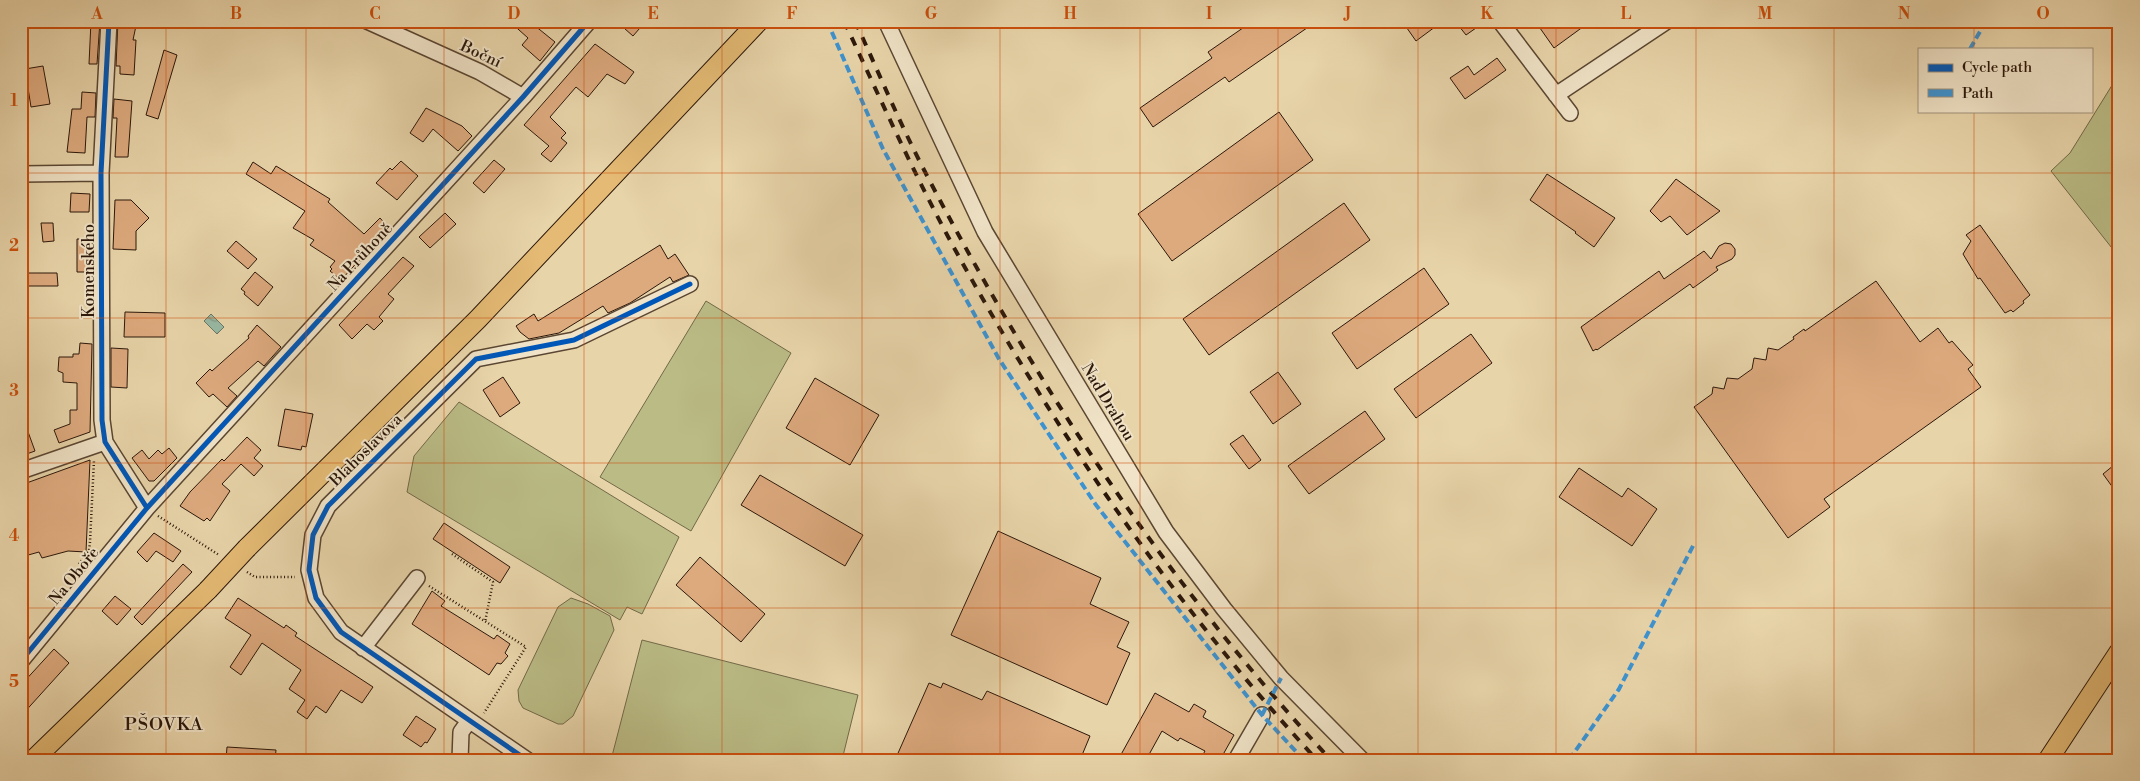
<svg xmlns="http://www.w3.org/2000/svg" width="2140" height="781" font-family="'Libre Bodoni',serif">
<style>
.green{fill:#babb85;stroke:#726948}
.water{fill:url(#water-waves);stroke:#6c7866}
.building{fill:#ddaa7e;stroke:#2b170a}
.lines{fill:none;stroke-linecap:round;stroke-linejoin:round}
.minor-casing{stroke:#5a4632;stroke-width:18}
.major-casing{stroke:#2b170a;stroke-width:21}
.path{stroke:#2b170a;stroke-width:2.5;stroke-dasharray:1 2.5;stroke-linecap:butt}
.minor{stroke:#f0e3c7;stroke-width:15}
.major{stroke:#e4ba74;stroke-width:19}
.rail{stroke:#2b170a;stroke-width:4;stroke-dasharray:9 9;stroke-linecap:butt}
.major-bridge-casing{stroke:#2b170a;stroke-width:21;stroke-linecap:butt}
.major-bridge{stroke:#e4ba74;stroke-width:19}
.quiet{stroke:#3c93d2;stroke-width:4;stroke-dasharray:8 4;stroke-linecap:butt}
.cycleway-casing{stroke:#f0e3c7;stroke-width:8}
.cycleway{stroke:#0057b8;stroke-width:5}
.grid{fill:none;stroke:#cc4f0c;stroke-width:1;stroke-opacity:0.55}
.labels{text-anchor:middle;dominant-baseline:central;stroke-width:4;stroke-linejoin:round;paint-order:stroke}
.street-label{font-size:16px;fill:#2b170a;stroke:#f0e3c7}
.neighbourhood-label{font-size:18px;letter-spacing:1px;fill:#2b170a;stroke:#f0e3c7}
.neatline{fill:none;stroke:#cc4f0c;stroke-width:2}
.grid-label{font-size:16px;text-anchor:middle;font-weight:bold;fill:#cc4f0c}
</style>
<defs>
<pattern id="water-waves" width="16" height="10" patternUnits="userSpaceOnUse" patternTransform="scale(1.25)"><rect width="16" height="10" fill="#98b9a4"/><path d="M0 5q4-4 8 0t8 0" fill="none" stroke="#839e8c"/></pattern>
</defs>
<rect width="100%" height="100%" fill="#e8d4a9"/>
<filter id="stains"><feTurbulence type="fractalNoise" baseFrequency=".004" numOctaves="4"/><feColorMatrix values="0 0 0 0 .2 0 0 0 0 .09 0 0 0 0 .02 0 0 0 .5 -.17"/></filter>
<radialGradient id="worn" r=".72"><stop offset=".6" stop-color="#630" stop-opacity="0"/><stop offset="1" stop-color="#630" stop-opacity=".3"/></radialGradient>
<!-- green -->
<path class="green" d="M2119 74V257L2051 171 2070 153Z
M706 301 791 353 691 531 600 477Z
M459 402 679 537 642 614 627 607 620 620 407 492 414 456Z
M571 598 588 604 610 616 614 630 573 716 563 724H558L523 708 519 701 518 690 558 607Z
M642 640 858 695 842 760H611Z"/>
<!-- water -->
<path class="water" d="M211 314 224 327 217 334 204 321Z"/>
<!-- building -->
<path class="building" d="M91 21H100L97 64H89Z
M118 21H137L133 40H136L134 75 120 74V66H116Z
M509 21H529L555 42 540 61 522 45 528 38Z
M616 21H646L633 36Z
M1253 21H1317L1229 82 1225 77 1153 127 1140 108 1212 58 1208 52Z
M1402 21H1443L1416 41Z
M1455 21H1486L1466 35Z
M1535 21H1591L1554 48Z
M595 44 634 72 625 84 607 74 588 97 576 87 550 117 566 133 561 138 567 143 551 162 541 154 549 146 524 125Z
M164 50 177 55 158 119 146 115Z
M1497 58 1506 70 1465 99 1450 78 1468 66 1474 75Z
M43 66 50 104 31 107 25 69Z
M82 92 96 93 95 117H87L85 153 67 152 72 109H81Z
M114 99 132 101 128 157H115L117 118H113Z
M426 108 462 126 472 136 458 151 433 129 423 142 410 133Z
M1279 112 1313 160 1172 261 1138 214Z
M494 160 505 169 484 193 473 183Z
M401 161 418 176 397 200 376 183 390 168 392 170Z
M253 162 271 174 276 166 330 199 328 202 364 234 380 218 389 228 341 280 330 271 332 269 330 267 335 261 310 245 314 240 293 228 305 211 246 174Z
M1547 174 1615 218 1594 247 1575 233 1576 232 1530 200Z
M1676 179 1720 211 1687 235 1670 216 1661 222 1650 211Z
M71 193 90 194 89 212H70Z
M115 200H131L149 218 136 231V250L113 249Z
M1344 203 1370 240 1209 355 1183 319Z
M445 213 456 224 430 248 419 237Z
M41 223H53L54 241 43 242Z
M1980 225 2030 295 2023 301 2024 303 2013 312 2011 310 2005 313 1980 278 1978 279 1963 254 1971 241 1966 235Z
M77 239H92V272H77Z
M236 241 257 259 248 269 227 251Z
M1725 243 1731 244 1735 249V255L1732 259 1716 267 1718 270 1693 288 1690 284 1597 350 1596 349 1593 351 1581 327 1659 271 1664 279 1704 251 1711 259 1719 246Z
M660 245 668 259 675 254 689 275 673 282 670 277 630 303 608 313 603 306 559 333 529 339 520 332 516 326 534 314 538 321Z
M403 257 414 266 388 294 394 299 379 317 383 321 374 330 367 324 352 339 339 325Z
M1424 268 1449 304 1357 369 1332 333Z
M255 272 273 287 258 306 244 294 245 292 241 289Z
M21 273H57L58 286H21Z
M1876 281 1920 342 1938 328 1949 343 1952 341 1973 365 1968 369 1981 387 1824 499 1830 507 1788 538 1694 407 1712 394 1713 387 1724 389 1727 378 1738 379 1752 369 1754 358 1766 360 1768 348 1778 350 1794 339 1793 337 1804 329 1805 331Z
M125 312 165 313V337H124Z
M257 325 281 347 264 366 258 361 228 388 237 396 227 407 213 394 209 397 196 383 210 369 212 371 249 338 248 336Z
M1471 334 1492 363 1416 418 1394 389Z
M80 343 92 344 90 432 59 443 54 430 70 424V410H77V383L63 382V373L58 371 59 357H73V354H79Z
M111 348 128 349 127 388 111 387Z
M1278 372 1301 404 1273 424 1250 392Z
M503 377 520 403 500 417 483 390Z
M815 378 879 415 850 465 786 428Z
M285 409 313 414 306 447 302 446 301 450 278 446Z
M1365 411 1385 439 1309 494 1288 466Z
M21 418H23L35 451 21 456Z
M1243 435 1261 460 1249 469 1230 444Z
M247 437 261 450 254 458 263 466 254 476 241 464 222 484 230 491 210 521 207 518 204 521 180 506 190 492 222 459 224 461Z
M169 448 177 458 154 481H149L132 458 142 450 149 459 158 450 162 454Z
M90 460 86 552 68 551 42 558 39 552 21 557V485Z
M2119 461V496L2103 474Z
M1579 468 1622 497 1628 488 1657 509 1632 546 1559 497Z
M760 475 863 535 845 566 741 505Z
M444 523 510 567 500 583 433 539Z
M998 531 1101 578 1090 604 1129 622 1117 647 1130 653 1107 705 951 635Z
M154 533 181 551 173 562 156 551 147 562 137 552Z
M700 557 765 614 741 642 676 585Z
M183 564 192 572 142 625 134 617Z
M432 591 445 601 441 606 494 639 497 635 510 644 505 653 508 656 501 664 497 663 489 675 412 624Z
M115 596 131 609 117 625 102 611Z
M238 598 284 628 286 625 297 633 295 636 373 687 362 703 341 690 326 713 316 706 307 719 297 712 305 700 289 689 301 670 262 643 241 675 230 667 251 635 225 618Z
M54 649 69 663 21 716V685Z
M929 683 941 688 943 683 982 700 987 691 1090 736 1080 760H895Z
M1155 693 1189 712 1194 704 1206 711 1203 717 1234 735 1220 760H1200L1205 751 1180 738 1178 741 1162 731 1146 760H1118Z
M416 716 436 729 427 743 425 742 421 747 403 735Z
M227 747 276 750 275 760H226Z"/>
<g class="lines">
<defs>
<path id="minor" d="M109 21 101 173 102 420 105 442 147 508
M367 21 480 72 523 97
M886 21 985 232 1166 532 1224 609 1281 678 1362 760
M1500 21 1570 113
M1556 95 1667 21
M21 174 101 173
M21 471 105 442
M363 648 417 578
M21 661 147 508 523 97 589 21
M460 760 461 732 469 721
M527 760 341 632 316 598 309 570 313 535 328 506 476 359 574 340 690 284
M1236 760 1262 715"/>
<path id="major" d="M247 548 478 319 759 21
M33 760 208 590
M2048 760 2119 652"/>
</defs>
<!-- minor casing -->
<use href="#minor" class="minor-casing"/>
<!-- major casing -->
<use href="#major" class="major-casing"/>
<!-- path -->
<path class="path" d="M158 516 219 555
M452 554 493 582 485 622
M79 564 89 551 90 542 94 460
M247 572 255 577H295
M429 586 526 647 484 713"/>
<!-- minor -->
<use href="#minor" class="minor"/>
<!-- major -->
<use href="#major" class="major"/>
<!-- rail -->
<path class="rail" d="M844 21C879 96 913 172 952 244 1053 429 1174 605 1317 760
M855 21C877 69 898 119 922 166 1033 381 1166 583 1331 760"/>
<defs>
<path id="major-bridge" d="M208 590 247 548"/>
</defs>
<!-- major-bridge casing -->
<use href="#major-bridge" class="major-bridge-casing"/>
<!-- major-bridge -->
<use href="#major-bridge" class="major-bridge"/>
<!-- quiet -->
<path class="quiet" d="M827 21 883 149 999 359 1096 505 1262 715 1304 760
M1970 49 1986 21
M1262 715 1281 678
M1569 760 1619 689 1694 544"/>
<defs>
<path id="cycleway" d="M109 21 101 173 102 420 105 442 147 508
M21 661 147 508 523 97 589 21
M527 760 341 632 316 598 309 570 313 535 328 506 476 359 574 340 690 284"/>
</defs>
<!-- cycleway casing -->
<use href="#cycleway" class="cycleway-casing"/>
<!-- cycleway -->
<use href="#cycleway" class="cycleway"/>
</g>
<!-- grid -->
<path class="grid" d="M166 21V760M306 21V760M444 21V760M584 21V760M722 21V760M862 21V760M1000 21V760M1140 21V760M1278 21V760M1418 21V760M1556 21V760M1696 21V760M1834 21V760M1974 21V49M1974 111V760M21 173H2119M21 318H2119M21 463H2119M21 608H2119"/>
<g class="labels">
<!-- street labels -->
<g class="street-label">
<text transform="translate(481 54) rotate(25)">Boční</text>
<text transform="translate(360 257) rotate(-47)">Na Průhoně</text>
<text transform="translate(89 271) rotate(-90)">Komenského</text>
<text transform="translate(1108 402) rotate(59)">Nad Drahou</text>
<text transform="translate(366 450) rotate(-45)">Blahoslavova</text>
<text transform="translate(74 576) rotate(-51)">Na Oboře</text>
</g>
<!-- neighbourhood labels -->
<g class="neighbourhood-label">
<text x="164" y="724">PŠOVKA</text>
</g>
</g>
<!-- margin -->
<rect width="2140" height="781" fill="none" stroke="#e8d4a9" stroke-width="55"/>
<!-- legend -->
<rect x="1918" y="48" width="175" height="65" fill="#f0e3c7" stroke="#a1917b"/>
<rect x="1928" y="64" width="25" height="8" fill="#0057b8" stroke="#a1917b"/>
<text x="1962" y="72" font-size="15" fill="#2b170a">Cycle path</text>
<rect x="1928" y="89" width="25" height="8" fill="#3c93d2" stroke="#a1917b"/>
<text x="1962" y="98" font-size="15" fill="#2b170a">Path</text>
<rect x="28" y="28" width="2084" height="726" class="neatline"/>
<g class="grid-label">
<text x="97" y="19">A</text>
<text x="236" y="19">B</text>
<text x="375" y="19">C</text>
<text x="514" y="19">D</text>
<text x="653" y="19">E</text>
<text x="792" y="19">F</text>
<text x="931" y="19">G</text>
<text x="1070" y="19">H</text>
<text x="1209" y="19">I</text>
<text x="1348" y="19">J</text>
<text x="1487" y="19">K</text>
<text x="1626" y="19">L</text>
<text x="1765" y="19">M</text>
<text x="1904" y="19">N</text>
<text x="2043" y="19">O</text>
<text x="14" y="106">1</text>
<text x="14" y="251">2</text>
<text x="14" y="396">3</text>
<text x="14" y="541">4</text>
<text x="14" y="687">5</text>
</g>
<rect width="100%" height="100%" filter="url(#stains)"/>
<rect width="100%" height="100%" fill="url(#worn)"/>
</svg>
